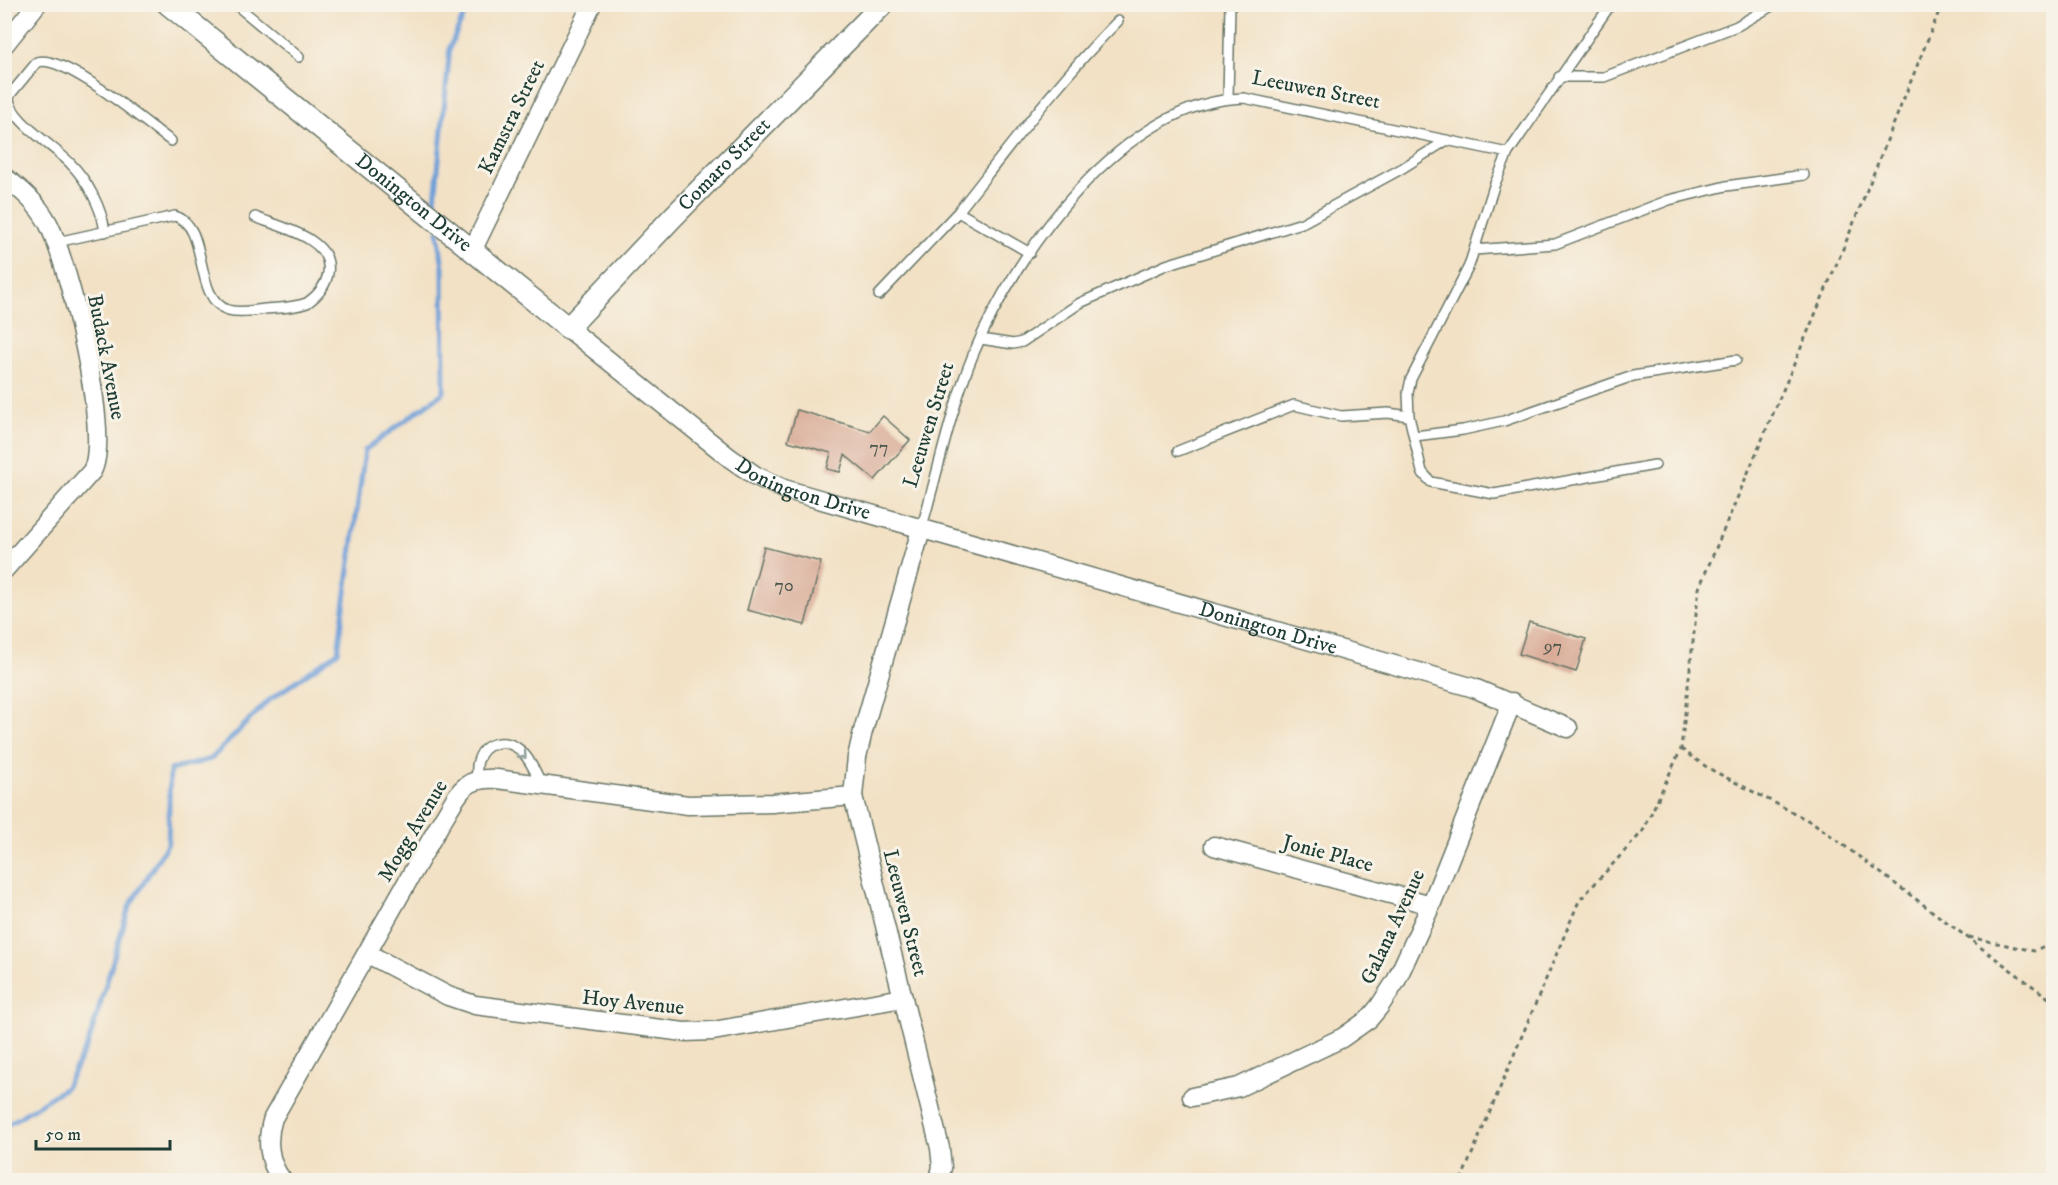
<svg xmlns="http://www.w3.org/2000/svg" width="2058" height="1185" font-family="'IM FELL DW Pica',serif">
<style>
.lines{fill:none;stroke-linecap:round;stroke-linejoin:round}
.stream{stroke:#6d9ed7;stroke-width:5}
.building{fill:#d8a994}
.service-casing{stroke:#697667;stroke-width:12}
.minor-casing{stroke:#697667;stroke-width:21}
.tertiary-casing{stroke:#697667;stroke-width:24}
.path{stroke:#697667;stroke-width:3;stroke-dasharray:4.5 4.5;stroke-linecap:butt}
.service{stroke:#fff;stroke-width:9}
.minor{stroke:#fff;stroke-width:18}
.tertiary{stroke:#fff;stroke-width:21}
.oneway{stroke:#8f9e9a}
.labels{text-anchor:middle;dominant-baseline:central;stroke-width:6;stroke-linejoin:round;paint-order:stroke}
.number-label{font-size:18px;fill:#4d584c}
.street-label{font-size:21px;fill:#1f3d34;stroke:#f7f3e8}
</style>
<rect width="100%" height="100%" fill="#f7f3e8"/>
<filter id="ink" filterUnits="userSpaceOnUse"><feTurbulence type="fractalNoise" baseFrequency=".0167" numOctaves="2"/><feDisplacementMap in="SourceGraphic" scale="12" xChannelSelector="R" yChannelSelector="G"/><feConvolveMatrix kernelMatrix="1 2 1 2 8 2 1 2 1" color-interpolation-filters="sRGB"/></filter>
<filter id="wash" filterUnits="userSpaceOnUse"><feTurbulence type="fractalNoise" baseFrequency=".008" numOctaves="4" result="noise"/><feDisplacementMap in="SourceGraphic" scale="24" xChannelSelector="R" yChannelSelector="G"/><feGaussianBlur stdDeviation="1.35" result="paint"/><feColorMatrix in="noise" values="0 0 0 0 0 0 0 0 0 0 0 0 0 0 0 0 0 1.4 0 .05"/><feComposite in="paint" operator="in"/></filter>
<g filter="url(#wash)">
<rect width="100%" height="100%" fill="#f2e1c5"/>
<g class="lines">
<!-- stream -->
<path class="stream" d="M434 211 450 47 469 4
M4 1127 65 1088 88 1044 129 907 168 843 170 770 211 759 268 701 338 652 365 450 444 392 443 267 438 232"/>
</g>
<g id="blocks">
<!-- building -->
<path class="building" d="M797 410 870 431 883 416 910 440 875 480 845 455 840 472 827 469 831 453 788 441Z
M764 547 821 562 805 625 747 610Z
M1529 622 1586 639 1576 672 1519 654Z"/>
</g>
</g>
<g filter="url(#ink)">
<use href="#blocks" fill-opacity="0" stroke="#697667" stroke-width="1.5"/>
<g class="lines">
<defs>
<path id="service" d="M235 4 299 57
M1611 4 1508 153 1494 186 1469 266 1411 379 1408 393 1409 416 1422 472 1431 482 1494 494 1655 465
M1559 77H1604L1737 26 1775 4
M1228 98 1230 4
M105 232C102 208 87 180 70 163 55 147 7 118 9 96L37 62C64 53 147 124 171 141
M57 242 175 216C210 226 192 298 228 310 239 313 253 311 265 309 279 308 293 308 307 303 317 296 326 286 328 273 334 238 279 227 255 217
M1474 250 1555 244 1669 200 1726 186 1804 175
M1030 253 958 212C1010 146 1059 80 1118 21
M879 295 958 212
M981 339 1013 344 1022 342 1080 303 1166 265 1302 223 1401 169 1447 140
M1415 436 1463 430 1504 421 1633 376 1736 360
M1178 451 1294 405 1341 416 1388 413 1409 416
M921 530C938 472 950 411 973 355 1015 253 1123 101 1244 98L1508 153
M477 780C477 774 476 766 478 761 484 741 505 738 520 750 530 758 536 774 542 786"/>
<g id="minor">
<path d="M4 45 37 4"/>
<path d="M4 177C22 190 37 203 48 223 68 262 112 434 92 471L4 570"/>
<path d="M473 249 592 4"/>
<path id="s1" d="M568 328 730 458 756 476 784 489 1474 688 1568 728"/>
<path d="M921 530 863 731 857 757 853 796 940 1148 942 1168 938 1180"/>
<path d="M1214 846 1431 905"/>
<path d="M368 954 448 996 475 1005 684 1032 713 1031 903 998"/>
<path d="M1192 1097 1239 1087 1342 1038 1369 1019 1379 1007 1396 981 1431 905 1512 702"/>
<path d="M282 1180C268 1162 266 1139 273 1118L443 819C459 793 463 777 497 779L688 805 772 803 853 796"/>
</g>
<g id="tertiary">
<path id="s2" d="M168 4 568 328 672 218 883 4"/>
</g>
</defs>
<!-- service casing -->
<use href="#service" class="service-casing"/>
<!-- minor casing -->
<use href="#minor" class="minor-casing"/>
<!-- tertiary casing -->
<use href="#tertiary" class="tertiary-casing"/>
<!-- path -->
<path class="path" d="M1681 749 1708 768 1815 824 2054 1002
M1969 937 2034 951 2054 941
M1461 1180 1579 901 1643 831 1681 749 1699 588 1848 237 1942 4"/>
<!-- service -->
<use href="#service" class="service"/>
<!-- minor -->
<use href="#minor" class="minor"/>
<!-- tertiary -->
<use href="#tertiary" class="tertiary"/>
</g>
<!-- one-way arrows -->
<defs><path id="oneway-chevron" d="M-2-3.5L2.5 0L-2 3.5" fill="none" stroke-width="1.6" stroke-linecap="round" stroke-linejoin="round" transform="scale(1.5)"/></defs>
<use class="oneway" href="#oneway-chevron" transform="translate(523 755) rotate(48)"/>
</g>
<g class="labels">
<!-- number labels -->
<g class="number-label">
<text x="879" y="448">77</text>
<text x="784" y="586">70</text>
<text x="1553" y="647">97</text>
</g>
<!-- street labels -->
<g class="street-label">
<text transform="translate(1316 90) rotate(11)">Leeuwen Street</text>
<text transform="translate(512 117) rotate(-64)">Kamstra Street</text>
<text stroke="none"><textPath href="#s2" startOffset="741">Comaro Street</textPath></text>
<text stroke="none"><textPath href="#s2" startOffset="316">Donington Drive</textPath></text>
<text transform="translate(106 357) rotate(79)">Budack Avenue</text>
<text transform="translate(929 425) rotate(-73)">Leeuwen Street</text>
<text stroke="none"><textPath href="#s1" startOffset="288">Donington Drive</textPath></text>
<text stroke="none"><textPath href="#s1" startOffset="774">Donington Drive</textPath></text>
<text transform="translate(413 831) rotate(-59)">Mogg Avenue</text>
<text transform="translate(1328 854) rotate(15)">Jonie Place</text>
<text transform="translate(905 913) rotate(76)">Leeuwen Street</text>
<text transform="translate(1393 927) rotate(-65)">Galana Avenue</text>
<text transform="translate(633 1003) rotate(6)">Hoy Avenue</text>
</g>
</g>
<!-- margin -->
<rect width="2058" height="1185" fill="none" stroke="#f7f3e8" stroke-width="24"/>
<!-- scale -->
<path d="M36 1140v9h134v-9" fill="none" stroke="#1f3d34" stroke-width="3"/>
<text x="45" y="1140" font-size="18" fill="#1f3d34" stroke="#f7f3e8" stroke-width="4.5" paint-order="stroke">50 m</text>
</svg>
